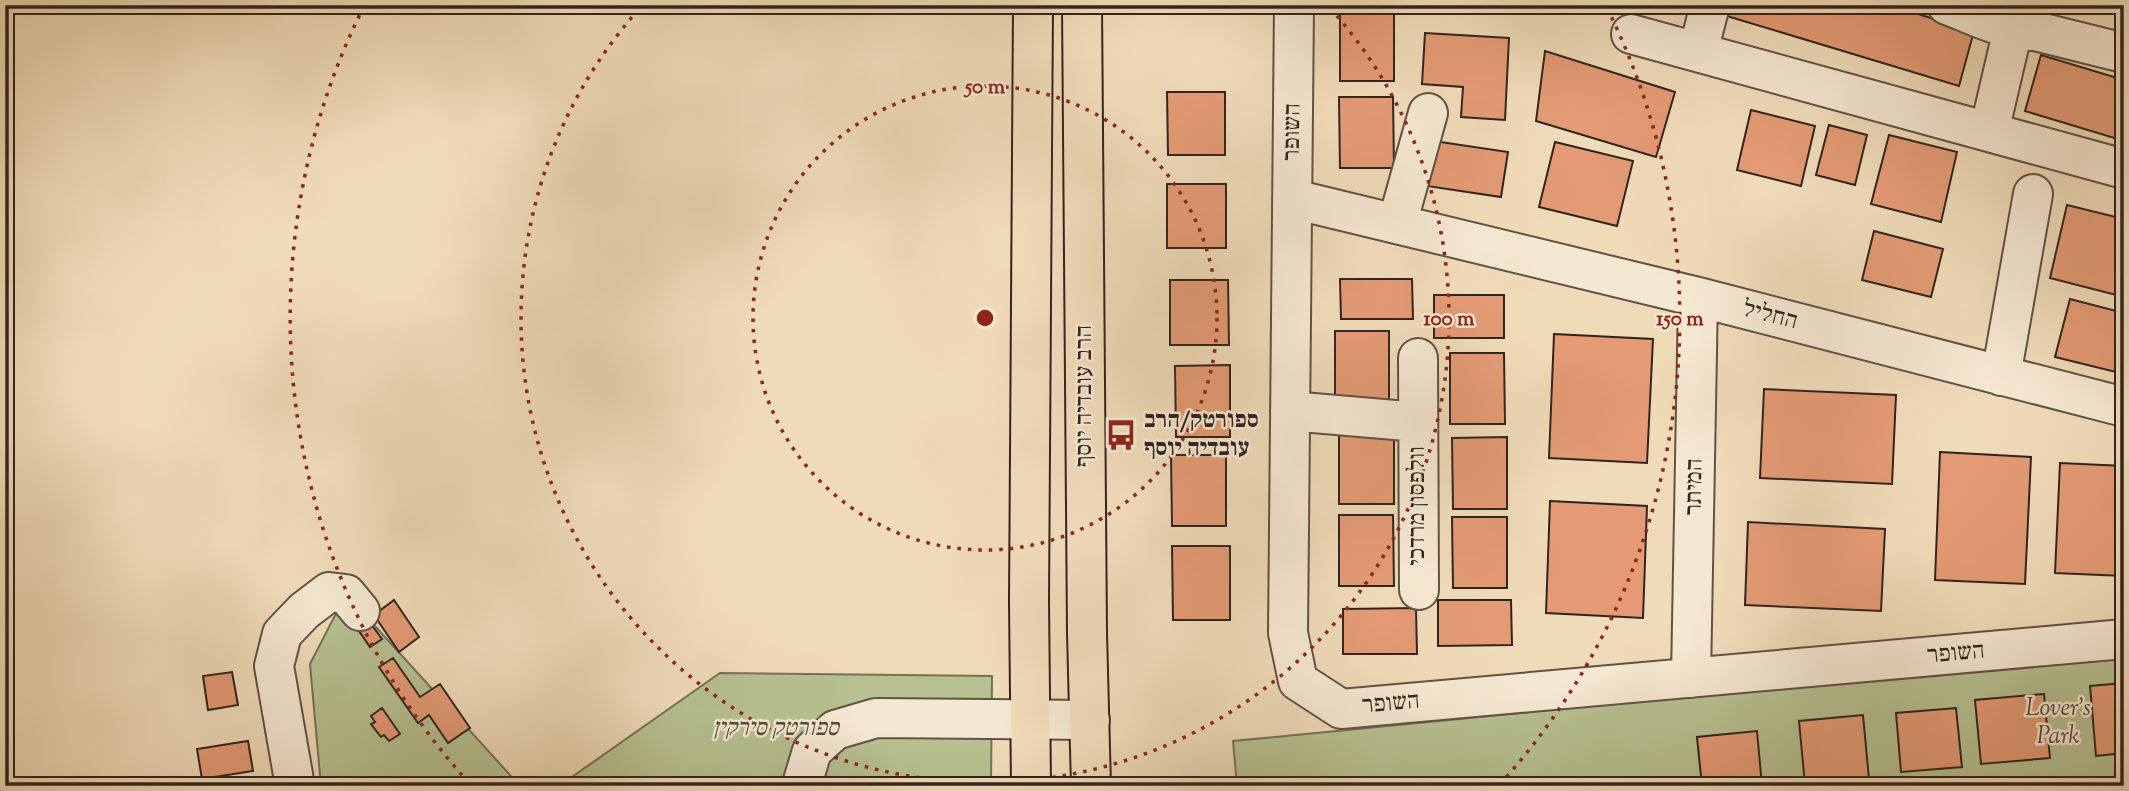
<svg xmlns="http://www.w3.org/2000/svg" width="2129" height="791" font-family="'Sorts Mill Goudy','Frank Ruhl Libre',serif">
<style>
.green{fill:#b7c191;stroke:#747258;stroke-width:2}
.building{fill:#e49b75;stroke:#31241f;stroke-width:2}
.lines{fill:none;stroke-linecap:round;stroke-linejoin:round}
.minor-casing{stroke:#615246;stroke-width:42}
.major-casing{stroke:#31241f;stroke-width:42}
.minor{stroke:#f5e8d2;stroke-width:38}
.major{stroke:#f0dbb9;stroke-width:38}
.ring{fill:none;stroke:#8f2418;stroke-width:3.5;stroke-dasharray:3.5 7}
.labels{text-anchor:middle;dominant-baseline:central;stroke-width:5;stroke-linejoin:round;paint-order:stroke}
.street-label{font-size:24px;fill:#31241f;stroke:#f5e8d2}
.poi-label{font-size:24px;font-weight:bold;fill:#31241f;stroke:#f5e8d2;text-anchor:start}
.park-label{font-size:24px;font-style:italic;fill:#524b3c;stroke:#f5e8d2}
.centre{fill:#8f2418;stroke:#f5e8d2;stroke-width:3.5}
.ring-label{font-size:21px;text-anchor:middle;font-weight:bold;fill:#8f2418;stroke:#f5e8d2;stroke-width:5;stroke-linejoin:round;paint-order:stroke}
</style>
<rect width="100%" height="100%" fill="#f0dbb9"/>
<filter id="stains"><feTurbulence type="fractalNoise" baseFrequency=".00286" numOctaves="4"/><feColorMatrix values="0 0 0 0 .2 0 0 0 0 .09 0 0 0 0 .02 0 0 0 .5 -.17"/></filter>
<radialGradient id="worn" r=".72"><stop offset=".6" stop-color="#630" stop-opacity="0"/><stop offset="1" stop-color="#630" stop-opacity=".3"/></radialGradient>
<!-- green -->
<path class="green" d="M346 594 520 786H321L310 664Z
M2124 654V786H1237L1233 741Z
M720 673 992 676 991 786H559Z"/>
<!-- building -->
<path class="building" d="M1730 5H1888L1974 31 1959 86 1727 16Z
M1340 10H1394V81H1340Z
M1425 33 1509 38 1505 120 1461 117 1463 87 1422 84Z
M1545 51 1675 92 1656 157 1536 121Z
M2041 55 2124 80V141L2025 111Z
M1167 92H1225V155H1168Z
M1339 97H1393L1394 168H1340Z
M1751 110 1815 126 1801 186 1737 170Z
M1829 125 1867 135 1855 185 1816 175Z
M1889 135 1957 152 1941 222 1871 204Z
M1434 141 1508 152 1501 197 1427 186Z
M1555 142 1633 161 1617 226 1539 207Z
M1167 184H1226V248H1167Z
M2067 205 2124 219V297L2050 278Z
M1874 231 1943 249 1931 297 1862 280Z
M1340 279H1412L1413 319H1341Z
M1170 280H1228L1229 345H1170Z
M1434 295H1504V338H1434Z
M2070 299 2124 313V374L2055 357Z
M1335 331H1389V402H1335Z
M1554 334 1653 339 1647 463 1549 458Z
M1450 353H1504L1505 424H1450Z
M1230 365V437H1176L1175 366Z
M1764 389 1896 395 1892 484 1760 478Z
M1339 433H1394V504H1339Z
M1507 437V509H1453L1452 438Z
M1940 452 2031 457 2025 584 1935 580Z
M1171 455H1226V526H1172Z
M2060 463 2124 466V576L2055 573Z
M1550 501 1647 506 1643 618 1546 613Z
M1339 515H1393L1394 586H1339Z
M1452 517H1507V588H1453Z
M1748 522 1885 529 1881 611 1745 605Z
M1172 546H1230V620H1173Z
M394 600 419 637 399 652 374 615Z
M1438 600H1511L1512 645 1438 646Z
M1416 608 1417 654H1343V609Z
M368 620 382 639 370 647 357 628Z
M393 658 420 697 440 684 470 728 448 743 429 715 418 723 379 667Z
M232 672 238 705 208 710 203 676Z
M2124 683V753L2096 756 2090 686Z
M2044 694 2050 758 1981 764 1975 700Z
M382 708 400 734 389 741 384 735 381 737 371 724 375 722 371 716Z
M1956 708 1962 767 1901 772 1896 713Z
M1863 715 1869 779 1805 785 1799 721Z
M1757 731 1762 786H1702L1697 737Z
M248 741 253 771 202 779 197 749Z"/>
<g class="lines">
<defs>
<path id="minor" d="M1294 5 1288 633 1298 681 1341 709 2124 639
M1947 5C1974 15 2006 32 2035 31L2124 53
M1631 34 2124 169
M1698 52 1710 5
M1989 132 2013 29 2005 23 1994 10
M1293 199 1698 297 2124 407
M1397 224 1428 113
M1418 358 1419 590
M2001 376 2033 194
M1290 411 1418 422
M1691 678 1698 297
M295 786 274 666 282 634 304 611 329 592 346 594 360 611
M803 786V781L812 751 835 730 876 718 1090 720"/>
<path id="major" d="M1082 5 1087 633 1091 786
M1031 786 1029 602 1033 5"/>
</defs>
<!-- minor casing -->
<use href="#minor" class="minor-casing"/>
<!-- major casing -->
<use href="#major" class="major-casing"/>
<!-- minor -->
<use href="#minor" class="minor"/>
<!-- major -->
<use href="#major" class="major"/>
</g>
<!-- distance rings -->
<g class="ring">
<circle cx="985" cy="318" r="232"/>
<path d="M1330 8A464 464 0 1 1 640 8"/>
<path d="M469 783A695 695 0 0 1 363 8M1607 8A695 695 0 0 1 1501 783"/>
</g>
<!-- icons -->
<defs>
<symbol id="bus-bare" viewBox="-9 -9 18 18"><path d="M-5-6H5V4H4V6H2V4H-2V6H-4V4H-5ZM-3.5-4V0h7V-4ZM-3.5 1.2v1.5H-2V1.2ZM2 1.2v1.5H3.5V1.2Z" fill="#8f2418" stroke="#f5e8d2" stroke-width="2.5" paint-order="stroke"/></symbol>
</defs>
<g fill-rule="evenodd">
<use href="#bus-bare" x="1099" y="413" width="44" height="44"/>
</g>
<g class="labels">
<!-- street labels -->
<g class="street-label">
<text transform="translate(1293 132) rotate(-89)">השופר</text>
<text transform="translate(1770 316) rotate(14)">החליל</text>
<text transform="translate(1085 396) rotate(-90)">הרב עובדיה יוסף</text>
<text transform="translate(1695 487) rotate(-89)">המיתר</text>
<text transform="translate(1418 506) rotate(-90)">וולפסון מרדכי</text>
<text transform="translate(1956 654) rotate(-5)">השופר</text>
<text transform="translate(1391 704) rotate(-5)">השופר</text>
</g>
<!-- poi labels -->
<g class="poi-label">
<text x="1144" y="421">ספורטק/הרב<tspan x="1144" dy="28">עובדיה יוסף</tspan></text>
</g>
<!-- park labels -->
<g class="park-label">
<text x="2058" y="709">Lover's<tspan x="2058" dy="28">Park</tspan></text>
<text x="776" y="729">ספורטק סירקין</text>
</g>
</g>
<circle cx="985" cy="318" r="10" class="centre"/>
<g class="ring-label">
<text x="985" y="93">50 m</text>
<text x="1449" y="325">100 m</text>
<text x="1680" y="325">150 m</text>
</g>
<!-- margin -->
<rect width="2129" height="791" fill="none" stroke="#f0dbb9" stroke-width="28"/>
<rect x="7" y="7" width="2115" height="777" fill="none" stroke="#31241f" stroke-width="3.5"/>
<rect x="14" y="14" width="2101" height="763" fill="none" stroke="#31241f" stroke-width="2"/>
<rect width="100%" height="100%" filter="url(#stains)"/>
<rect width="100%" height="100%" fill="url(#worn)"/>
</svg>
